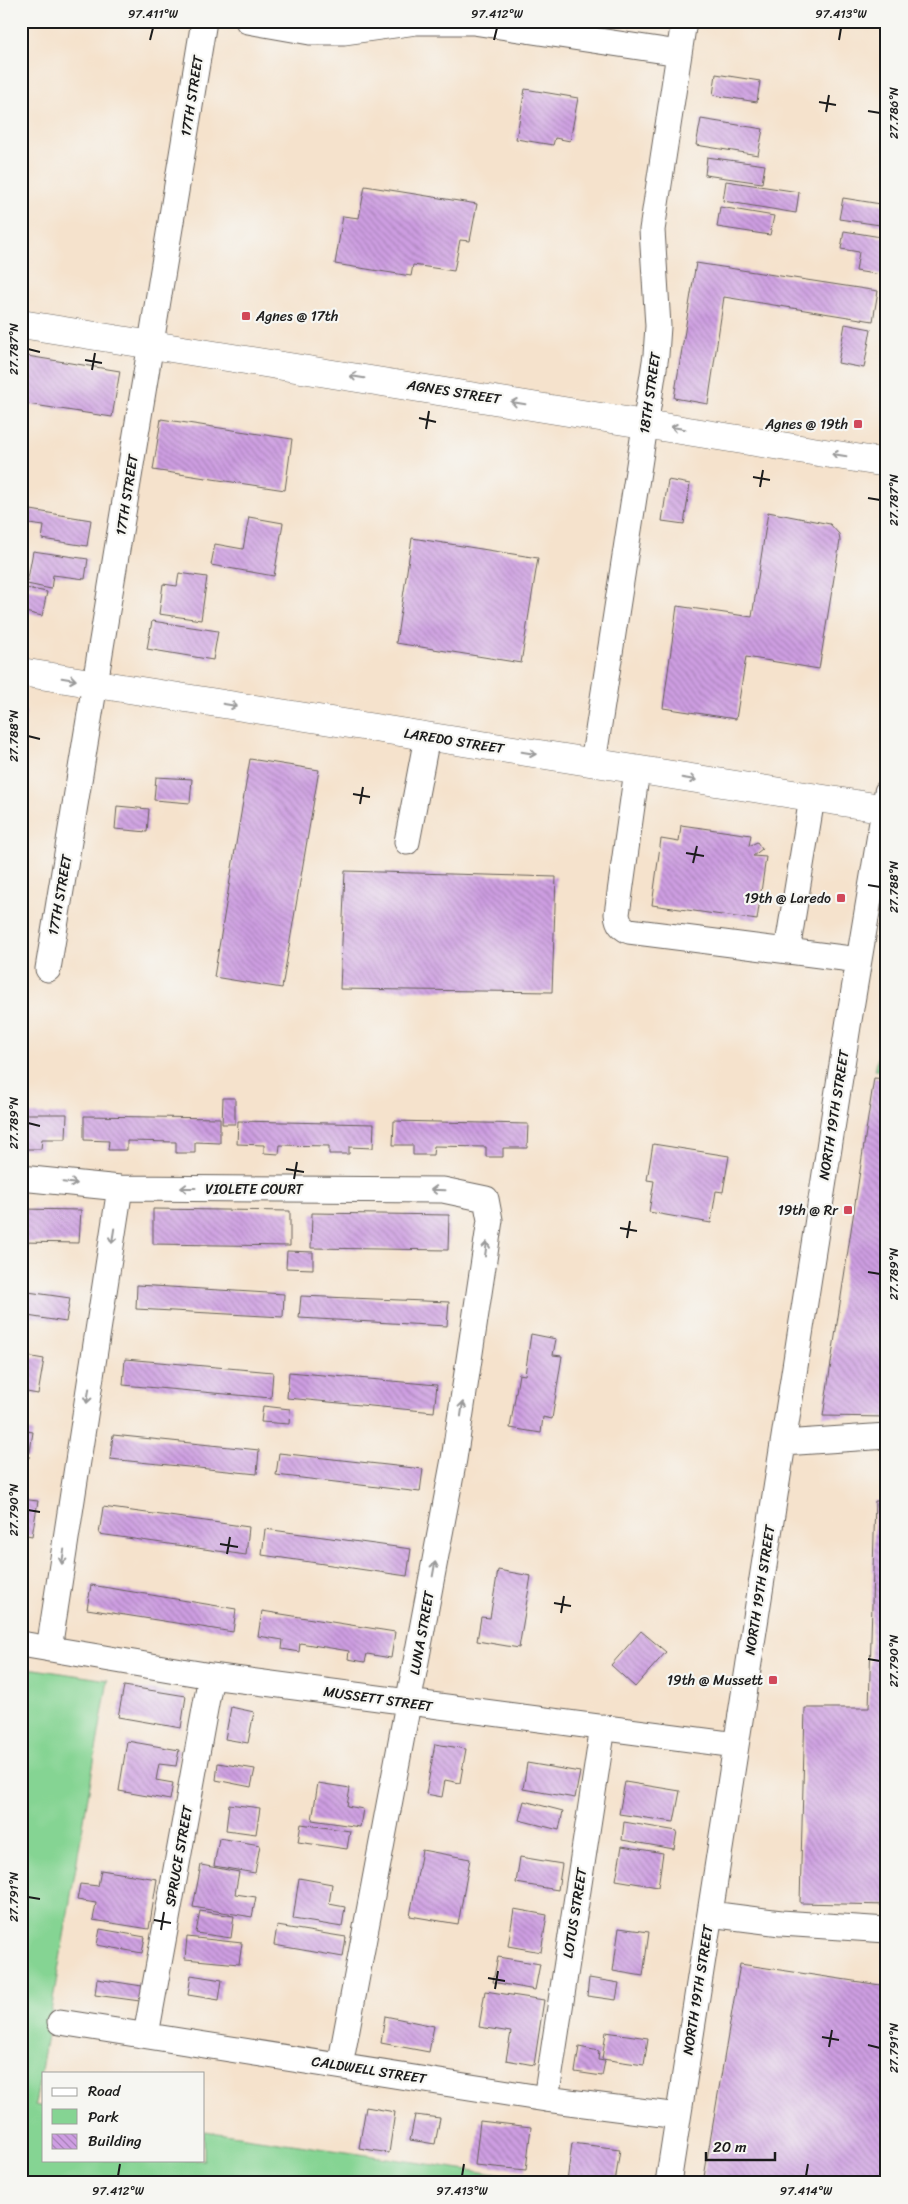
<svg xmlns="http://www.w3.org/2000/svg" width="908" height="2204" font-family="Sriracha,sans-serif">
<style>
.grass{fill:url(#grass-dots);stroke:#507858}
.green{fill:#85d493;stroke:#507858}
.building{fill:url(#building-back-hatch)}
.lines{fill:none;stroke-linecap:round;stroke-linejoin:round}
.minor-casing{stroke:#68615a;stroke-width:27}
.major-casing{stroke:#68615a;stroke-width:29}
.minor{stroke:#fff;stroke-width:25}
.major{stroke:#fff;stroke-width:28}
.oneway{stroke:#999}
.ticks{fill:none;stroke:#1c1c1c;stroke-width:2}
.poi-dot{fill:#d1495b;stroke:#f6f6f2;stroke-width:2}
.labels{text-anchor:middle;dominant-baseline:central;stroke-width:4.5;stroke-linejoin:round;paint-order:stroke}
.street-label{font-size:14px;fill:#1c1c1c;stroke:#f6f6f2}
.poi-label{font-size:14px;fill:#1c1c1c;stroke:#f6f6f2;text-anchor:end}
.neatline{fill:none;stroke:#1c1c1c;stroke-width:2}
.ticks-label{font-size:12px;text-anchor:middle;fill:#1c1c1c}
</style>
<defs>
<pattern id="grass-dots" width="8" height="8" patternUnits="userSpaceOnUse" patternTransform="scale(1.25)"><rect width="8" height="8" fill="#85d493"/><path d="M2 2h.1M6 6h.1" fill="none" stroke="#72b57e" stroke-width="1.8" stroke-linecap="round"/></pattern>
<pattern id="building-back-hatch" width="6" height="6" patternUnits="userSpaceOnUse" patternTransform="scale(1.25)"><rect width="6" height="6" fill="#ce9ee2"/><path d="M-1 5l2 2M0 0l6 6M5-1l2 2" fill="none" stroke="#a680b6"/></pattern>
</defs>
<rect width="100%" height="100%" fill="#f6f6f2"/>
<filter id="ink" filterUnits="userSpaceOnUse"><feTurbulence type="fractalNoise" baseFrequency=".02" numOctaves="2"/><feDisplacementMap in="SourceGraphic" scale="10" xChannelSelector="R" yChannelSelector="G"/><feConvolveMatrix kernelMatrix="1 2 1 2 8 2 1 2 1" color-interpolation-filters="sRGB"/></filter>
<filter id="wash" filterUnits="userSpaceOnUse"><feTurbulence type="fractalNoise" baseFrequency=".0096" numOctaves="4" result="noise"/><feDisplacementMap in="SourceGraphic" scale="20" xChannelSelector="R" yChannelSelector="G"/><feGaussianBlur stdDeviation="1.12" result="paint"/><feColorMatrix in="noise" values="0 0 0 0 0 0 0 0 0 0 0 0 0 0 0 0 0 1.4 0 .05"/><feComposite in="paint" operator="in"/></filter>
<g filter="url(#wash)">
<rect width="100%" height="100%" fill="#f5e2cc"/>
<!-- grass -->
<path class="grass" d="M887 1016V1071L875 1070Z"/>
<!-- green -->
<path class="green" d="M21 1667 108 1680 35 2105 44 2107V2160H204V2131L556 2183H21Z"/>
<g id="blocks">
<!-- building -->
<path class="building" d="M716 74 760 81 757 102 713 95Z
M525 89 578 98 570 141 555 138 553 145 516 139Z
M21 90 28 91 22 128H21Z
M701 119 763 129 758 155 696 145Z
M707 157 765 165 762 183 705 175Z
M726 181 799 192 796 213 723 201Z
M365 186 477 204 470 241 460 240 454 271 413 265 411 276 335 264 343 216 359 218Z
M843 198 887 205V226L839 219Z
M720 207 774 216 770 235 717 227Z
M844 231 887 238V276L856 271 859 252 841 249Z
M696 263 878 291 873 321 724 297 708 404 674 398Z
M845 324 871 329 864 368 838 363Z
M21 355 120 371 112 417 21 403Z
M161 419 292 439 285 490 153 470Z
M668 480 690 484 684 524 662 521Z
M31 510 91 520 87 546 42 539 44 526 29 524Z
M768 512 830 524 839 534 840 541 819 669 746 657 736 719 663 708 677 606 752 617Z
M249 517 283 523 274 576 211 565 215 544 243 549Z
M412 538 538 558 521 663 396 643Z
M33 551 88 559 85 579 53 575 51 589 27 584Z
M179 573 207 577 201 620 159 614 163 584 177 586Z
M21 587 47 592 42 616 21 611Z
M152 621 218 631 213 660 147 649Z
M21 711H26L22 736H21Z
M250 759 319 770 282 988 214 977Z
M156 777 192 779 190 803 154 800Z
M117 806 149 809 147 832 115 829Z
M681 825 751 835 749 846 757 842 762 849 753 856 766 857 757 920 652 905 661 839 679 842Z
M345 871 556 877 552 992 340 989Z
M874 1078 887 1079V1417L823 1416Z
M223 1098H235V1124H222Z
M21 1114H67L66 1139H42L41 1149H21Z
M84 1116 220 1118V1143L195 1142V1153H176V1142L127 1141V1150H108L109 1141 84 1140Z
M238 1121 374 1124 373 1148 349 1147V1154H329V1146L280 1145 279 1154 264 1153V1145L237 1144Z
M394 1121 528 1124 527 1148H503V1157H486V1147L434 1146 433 1155H413V1145H393Z
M653 1144 729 1156 723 1192 716 1191 711 1223 649 1212 654 1181 647 1180Z
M21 1209 81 1210 79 1243 21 1242Z
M153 1209 290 1211V1246L153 1244Z
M312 1213 449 1215 448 1250 311 1248Z
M287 1251 313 1252V1269L286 1268Z
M137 1285 284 1294 283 1317 136 1309Z
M21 1291 70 1298 66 1322 21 1315Z
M301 1296 449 1302 447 1326 299 1318Z
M531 1334 556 1339 553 1355 562 1356 552 1419 543 1417 541 1433 510 1428 519 1374 525 1375Z
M21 1355 44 1359 38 1394 21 1391Z
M125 1359 273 1372 271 1398 123 1385Z
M289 1372 437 1385 434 1412 287 1398Z
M263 1406 290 1409 289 1424 261 1422Z
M21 1430 33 1432 29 1458 21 1457Z
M113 1435 259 1450 257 1474 110 1459Z
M279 1453 423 1469 420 1492 276 1475Z
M21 1499 38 1501 32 1536 21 1534Z
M875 1501H887V1905L800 1903 805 1708H869Z
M103 1507 249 1527 246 1555 99 1534Z
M265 1529 411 1549 407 1576 262 1555Z
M498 1570 531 1576 519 1648 477 1641 481 1617 490 1618Z
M21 1576 26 1577 22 1599H21Z
M91 1585 236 1609 233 1632 87 1609Z
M262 1611 395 1632 391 1658 367 1654 365 1662 348 1659 349 1651 300 1643 299 1652 282 1649 283 1640 258 1636Z
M641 1631 666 1652 635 1687 611 1665Z
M124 1686 186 1696 181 1728 118 1717Z
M231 1707 254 1712 248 1743 225 1739Z
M127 1741 179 1750 176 1766 159 1764 156 1780 173 1783 170 1800 119 1791Z
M435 1744 466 1749 460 1783 445 1780 442 1797 426 1794Z
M218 1763 255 1769 251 1787 216 1780Z
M527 1763 580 1772 575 1798 523 1789Z
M625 1782 680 1791 674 1822 619 1814Z
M318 1783 350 1788 347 1806 363 1809 360 1827 312 1820Z
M524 1801 563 1811 559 1830 519 1820Z
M229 1804 260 1808 256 1834 226 1830Z
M624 1822 677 1831 674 1849 622 1840Z
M301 1824 350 1831 347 1849 298 1842Z
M219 1838 260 1845 255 1873 214 1866Z
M622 1846 663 1853 658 1887 616 1880Z
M422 1850 470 1859 458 1924 410 1916Z
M520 1857 562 1864 558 1890 516 1883Z
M201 1865 239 1872 235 1894 256 1897 252 1917 193 1907Z
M101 1870 157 1879 149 1929 93 1920 96 1903 77 1900 80 1884 98 1886Z
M299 1878 332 1884 329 1904 345 1907 342 1927 293 1919Z
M514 1909 547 1915 541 1952 508 1946Z
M200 1911 234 1916 231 1938 196 1933Z
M277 1926 346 1937 343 1957 274 1945Z
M619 1928 649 1932 643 1976 613 1971Z
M100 1929 145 1937 142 1953 97 1945Z
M187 1937 242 1943 239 1964 185 1959Z
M498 1957 540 1964 535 1990 493 1982Z
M740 1964 887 1986V2183H703Z
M191 1975 222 1980 219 2000 188 1995Z
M589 1978 619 1983 616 2000 587 1996Z
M97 1979 142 1986 140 2001 95 1995Z
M485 1991 544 2000 534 2065 506 2060 511 2032 479 2027Z
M385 2016 434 2026 429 2052 381 2043Z
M606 2032 648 2038 644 2065 602 2059Z
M579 2047 599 2051 598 2060 605 2061 602 2076 575 2072Z
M366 2107 395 2112 389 2153 359 2148Z
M415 2115 440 2118 435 2144 410 2140Z
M480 2121 531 2127 526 2170 475 2165Z
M572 2143 620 2149 615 2183 567 2182Z"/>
</g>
</g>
<g filter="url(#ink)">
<use href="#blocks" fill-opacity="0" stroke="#68615a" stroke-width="1"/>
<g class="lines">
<defs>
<path id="minor" d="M248 21 310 32H344L416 22H473L679 53
M593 763 656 355 658 326 652 230 684 21
M637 770 617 914C618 923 621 927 629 931L859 960
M407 842 427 737
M787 951 812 798
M48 969 204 21
M21 1178 120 1188 443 1190 486 1199 490 1220 454 1459 340 2066
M783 1443 887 1436
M21 1644 211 1676 736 1745
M49 1649 120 1188
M710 1914 781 1923 887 1930
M60 2022 546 2099 678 2116
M146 2035 211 1676
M546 2099 603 1727
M668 2183 848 1026 887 792"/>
<path id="major" d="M21 324 887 463
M21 672 887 809"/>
</defs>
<!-- minor casing -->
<use href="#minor" class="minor-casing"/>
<!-- major casing -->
<use href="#major" class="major-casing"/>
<!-- minor -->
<use href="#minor" class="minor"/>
<!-- major -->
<use href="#major" class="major"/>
</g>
<!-- one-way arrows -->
<defs><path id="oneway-shaft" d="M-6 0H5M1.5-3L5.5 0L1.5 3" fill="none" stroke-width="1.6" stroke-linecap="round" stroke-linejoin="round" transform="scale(1.25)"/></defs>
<g class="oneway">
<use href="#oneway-shaft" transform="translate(357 377) rotate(-171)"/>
<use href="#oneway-shaft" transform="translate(518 403) rotate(-171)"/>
<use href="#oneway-shaft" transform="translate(678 428) rotate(-171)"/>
<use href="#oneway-shaft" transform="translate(839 455) rotate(-171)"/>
<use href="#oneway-shaft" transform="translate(69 679) rotate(9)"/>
<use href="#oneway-shaft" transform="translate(230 705) rotate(9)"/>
<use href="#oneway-shaft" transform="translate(529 753) rotate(9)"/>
<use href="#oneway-shaft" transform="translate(689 779) rotate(9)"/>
<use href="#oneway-shaft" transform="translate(70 1183) rotate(6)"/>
<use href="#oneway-shaft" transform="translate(188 1188) rotate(-180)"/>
<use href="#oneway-shaft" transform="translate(438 1190) rotate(-178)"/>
<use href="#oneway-shaft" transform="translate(113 1236) rotate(99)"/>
<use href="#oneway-shaft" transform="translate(486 1249) rotate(-82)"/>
<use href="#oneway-shaft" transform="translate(88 1396) rotate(99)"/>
<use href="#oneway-shaft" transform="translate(462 1409) rotate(-82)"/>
<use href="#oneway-shaft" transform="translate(63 1557) rotate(99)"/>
<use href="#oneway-shaft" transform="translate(434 1569) rotate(-80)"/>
</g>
</g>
<!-- ticks -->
<path class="ticks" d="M150 40 153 28M494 40 497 28M839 40 841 28M819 102 836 105M868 111 880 113M826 112 829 95M28 349 40 352M85 360 102 363M92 370 95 353M419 418 436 422M426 429 429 411M753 477 770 480M760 487 763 470M868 498 880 500M28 736 40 739M353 794 370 797M360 804 363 787M686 853 704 856M693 863 697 846M868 885 880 887M28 1123 40 1126M286 1169 304 1172M294 1179 297 1162M620 1228 637 1231M627 1238 630 1221M868 1272 880 1274M28 1510 40 1512M220 1544 238 1547M227 1554 230 1537M554 1603 571 1606M561 1613 564 1596M868 1659 880 1661M28 1897 40 1899M154 1920 171 1923M161 1930 164 1912M488 1978 505 1981M495 1989 498 1971M822 2037 839 2040M868 2045 880 2048M829 2047 832 2030M118 2176 120 2164M462 2176 464 2164M806 2176 808 2164"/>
<!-- markers -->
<g class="poi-dot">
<rect x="241" y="311" width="10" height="10" rx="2.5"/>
<rect x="853" y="419" width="10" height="10" rx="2.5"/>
<rect x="836" y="893" width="10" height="10" rx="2.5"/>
<rect x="843" y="1205" width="10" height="10" rx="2.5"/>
<rect x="768" y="1675" width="10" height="10" rx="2.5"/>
</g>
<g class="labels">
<!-- street labels -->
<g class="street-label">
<text transform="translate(192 96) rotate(-81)">17TH STREET</text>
<text transform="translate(454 392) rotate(9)">AGNES STREET</text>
<text transform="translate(650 393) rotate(-82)">18TH STREET</text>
<text transform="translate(127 495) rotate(-81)">17TH STREET</text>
<text transform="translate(454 741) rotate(9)">LAREDO STREET</text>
<text transform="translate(60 895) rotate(-80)">17TH STREET</text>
<text transform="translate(834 1115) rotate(-81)">NORTH 19TH STREET</text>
<text x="254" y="1189">VIOLETE COURT</text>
<text transform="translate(760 1590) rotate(-81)">NORTH 19TH STREET</text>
<text transform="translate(422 1633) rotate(-80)">LUNA STREET</text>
<text transform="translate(378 1699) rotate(8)">MUSSETT STREET</text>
<text transform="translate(179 1856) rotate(-80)">SPRUCE STREET</text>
<text transform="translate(575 1913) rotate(-81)">LOTUS STREET</text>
<text transform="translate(698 1990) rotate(-81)">NORTH 19TH STREET</text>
<text transform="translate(369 2070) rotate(9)">CALDWELL STREET</text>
</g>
<!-- poi labels -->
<g class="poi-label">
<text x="256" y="316" text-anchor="start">Agnes @ 17th</text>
<text x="848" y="424">Agnes @ 19th</text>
<text x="831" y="898">19th @ Laredo</text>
<text x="838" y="1210">19th @ Rr</text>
<text x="763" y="1680">19th @ Mussett</text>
</g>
</g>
<!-- margin -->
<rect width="908" height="2204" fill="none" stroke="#f6f6f2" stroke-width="55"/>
<!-- legend -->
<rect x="42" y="2072" width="162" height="90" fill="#f6f6f2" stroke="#9f9f9c"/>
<rect x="52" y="2088" width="25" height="8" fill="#ffffff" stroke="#9f9f9c"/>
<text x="88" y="2096" font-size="15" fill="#1c1c1c">Road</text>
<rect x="52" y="2109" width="25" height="15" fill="#85d493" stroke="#9f9f9c"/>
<text x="88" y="2122" font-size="15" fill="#1c1c1c">Park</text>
<rect x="52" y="2134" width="25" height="15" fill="url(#building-back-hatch)" stroke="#9f9f9c"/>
<text x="88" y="2146" font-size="15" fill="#1c1c1c">Building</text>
<!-- scale -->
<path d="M706 2152v8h69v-8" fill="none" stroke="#1c1c1c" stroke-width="2.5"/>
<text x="713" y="2152" font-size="15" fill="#1c1c1c" stroke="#f6f6f2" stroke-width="4" paint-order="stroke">20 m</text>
<rect x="28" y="28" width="852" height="2148" class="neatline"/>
<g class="ticks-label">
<text x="153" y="18">97.411°W</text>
<text x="497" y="18">97.412°W</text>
<text x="841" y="18">97.413°W</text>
<text transform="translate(894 113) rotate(-90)" y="4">27.786°N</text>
<text transform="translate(14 349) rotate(-90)" y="4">27.787°N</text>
<text transform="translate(894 500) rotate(-90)" y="4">27.787°N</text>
<text transform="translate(14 736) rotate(-90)" y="4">27.788°N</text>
<text transform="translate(894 887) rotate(-90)" y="4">27.788°N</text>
<text transform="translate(14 1123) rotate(-90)" y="4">27.789°N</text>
<text transform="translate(894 1274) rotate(-90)" y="4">27.789°N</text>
<text transform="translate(14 1510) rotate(-90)" y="4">27.790°N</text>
<text transform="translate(894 1661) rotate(-90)" y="4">27.790°N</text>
<text transform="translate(14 1897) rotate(-90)" y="4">27.791°N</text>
<text transform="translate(894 2048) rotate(-90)" y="4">27.791°N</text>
<text x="118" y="2195">97.412°W</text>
<text x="462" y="2195">97.413°W</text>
<text x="806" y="2195">97.414°W</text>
</g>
</svg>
